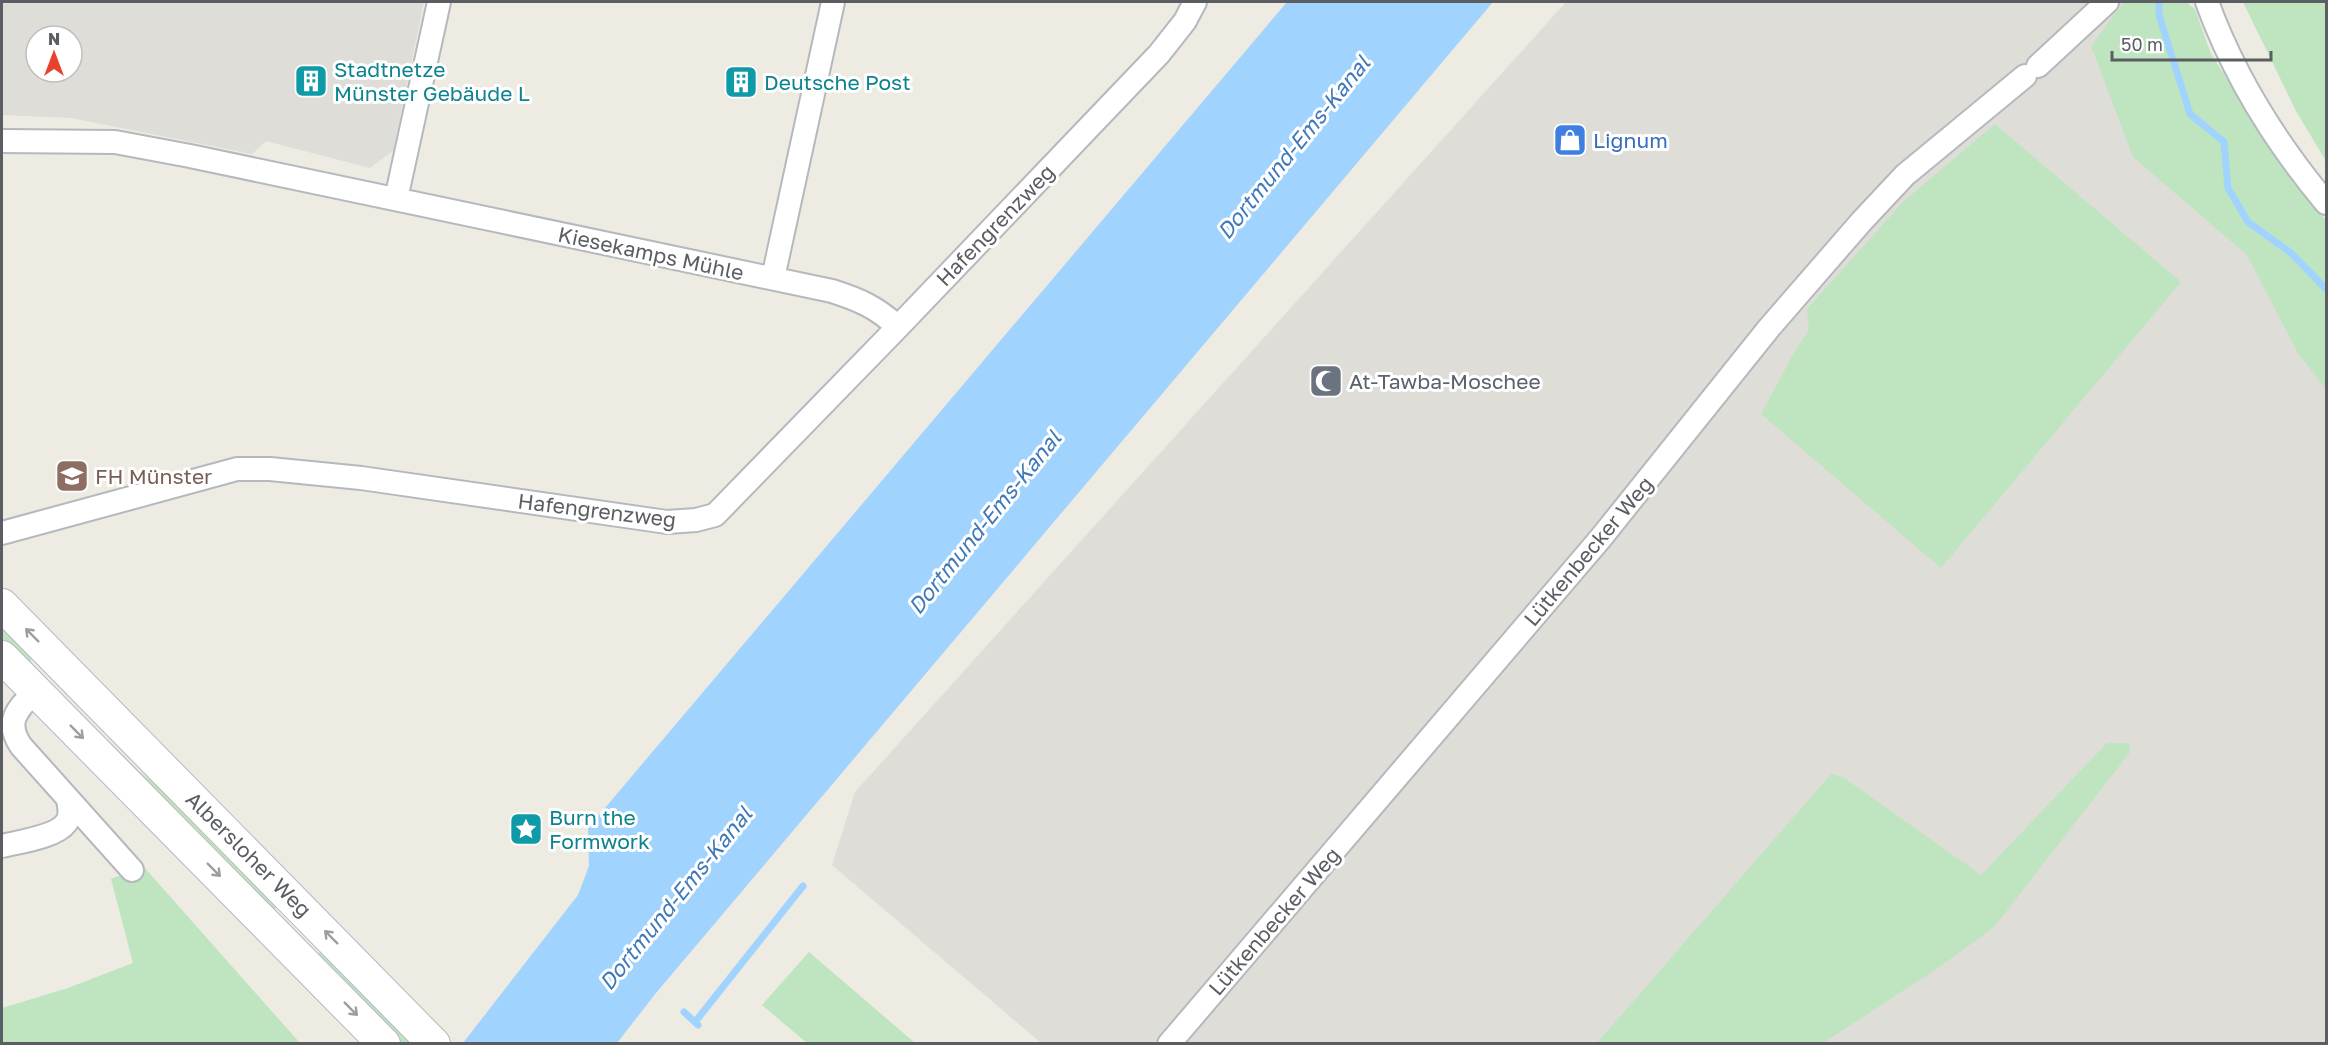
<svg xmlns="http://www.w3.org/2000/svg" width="2328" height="1045" font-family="'Golos Text',sans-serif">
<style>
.industrial{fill:#deddd7;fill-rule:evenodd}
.green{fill:#bee5bf}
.water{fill:#a1d3ff}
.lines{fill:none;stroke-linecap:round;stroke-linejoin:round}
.stream{stroke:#a1d3ff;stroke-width:7}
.street-casing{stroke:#b5b8bd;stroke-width:26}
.secondary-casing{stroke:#b6b9bf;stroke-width:34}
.street{stroke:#fff;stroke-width:22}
.secondary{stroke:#fff;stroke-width:32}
.oneway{stroke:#9c9ea1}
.labels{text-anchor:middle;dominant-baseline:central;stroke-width:6;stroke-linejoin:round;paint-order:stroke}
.culture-label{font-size:21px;fill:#0d838f;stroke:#fff;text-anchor:start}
.shop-label{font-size:21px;fill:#366cbe;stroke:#fff;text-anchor:start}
.street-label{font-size:21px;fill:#5a5e63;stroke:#fff}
.worship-label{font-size:21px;fill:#5b616d;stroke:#fff;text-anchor:start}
.education-label{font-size:21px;fill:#785e54;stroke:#fff;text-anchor:start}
.water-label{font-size:22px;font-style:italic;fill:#4079b9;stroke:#fff}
</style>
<rect width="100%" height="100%" fill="#edebe2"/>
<!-- industrial -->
<path class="industrial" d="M2 2H424L393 151 370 168 266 141 252 154 71 118 2 115ZM36 36H72V72H36Z
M1566 2H2168L2326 245V1043H1041L832 865 855 792Z"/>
<!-- green -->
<path class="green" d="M2124 2H2186L2195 9 2211 54 2293 183 2326 220V389L2298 353 2247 255 2133 157 2091 46Z
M2243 2H2326V161L2296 111Z
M1995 124 2181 282 1941 568 1761 414 1796 349 1809 330 1807 309 1904 201Z
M2 622C12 633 33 647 31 663L27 666 2 643Z
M107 739 140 772 197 815 281 900 272 913 102 744Z
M2107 743H2129L2130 752 1995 926 1941 966 1823 1043H1597L1831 774 1843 777 1981 875Z
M143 866 300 1043 2 1044V1008L68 988 133 963 111 879Z
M325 945 419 1043H398L315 958Z
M809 952 915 1043H807L762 1005Z"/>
<!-- water -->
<path class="water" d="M1287 2H1493L656 993 617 1043H463L578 895 589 866 588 828Z"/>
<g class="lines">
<!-- stream -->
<path class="stream" d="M2159 2V15L2190 114 2224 142 2228 188 2248 222 2291 253 2326 289
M684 1012 698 1025
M695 1022 803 886"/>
<defs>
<path id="street" d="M2207 2C2234 76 2276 143 2326 203
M2038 66 2107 2
M2 141 115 142 190 156 832 291C860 300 876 307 898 327
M396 199 439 2
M773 278 833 2
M2 533 237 469H270L361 478 667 522 696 520 715 515 898 327 1159 54 1185 21 1195 2
M36 690C18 709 4 721 21 746L132 870
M2 846C18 842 56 837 66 823 72 816 69 807 68 799
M1169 1044 1600 539 1769 328 1861 222 1905 175 2025 76"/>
<path id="secondary" d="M2 605 434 1044
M2 657 384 1044"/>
</defs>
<!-- street casing -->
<use href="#street" class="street-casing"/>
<!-- secondary casing -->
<use href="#secondary" class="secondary-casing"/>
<!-- street -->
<use href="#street" class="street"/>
<!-- secondary -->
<use href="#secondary" class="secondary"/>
</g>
<!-- one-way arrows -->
<defs><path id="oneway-shaft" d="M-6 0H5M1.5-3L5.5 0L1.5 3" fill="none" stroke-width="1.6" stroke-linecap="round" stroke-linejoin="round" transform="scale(1.5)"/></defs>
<g class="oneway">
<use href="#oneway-shaft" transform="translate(32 635) rotate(-135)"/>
<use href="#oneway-shaft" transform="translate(77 732) rotate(45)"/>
<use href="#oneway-shaft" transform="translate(214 870) rotate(45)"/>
<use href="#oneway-shaft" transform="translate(331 937) rotate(-135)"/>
<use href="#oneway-shaft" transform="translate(351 1009) rotate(45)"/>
</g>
<!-- icons -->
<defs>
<symbol id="building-square" viewBox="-11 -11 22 22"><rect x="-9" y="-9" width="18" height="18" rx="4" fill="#0f9aa8" stroke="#fff"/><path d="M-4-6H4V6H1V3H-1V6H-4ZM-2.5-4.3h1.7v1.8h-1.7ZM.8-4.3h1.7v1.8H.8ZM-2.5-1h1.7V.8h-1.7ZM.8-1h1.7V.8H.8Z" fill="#fff"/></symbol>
<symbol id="shop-square" viewBox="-11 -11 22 22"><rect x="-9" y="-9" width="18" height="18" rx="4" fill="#3f7fe0" stroke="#fff"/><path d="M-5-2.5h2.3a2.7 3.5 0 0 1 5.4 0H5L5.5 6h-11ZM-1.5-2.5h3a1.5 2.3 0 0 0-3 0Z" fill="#fff"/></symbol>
<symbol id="mosque-square" viewBox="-11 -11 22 22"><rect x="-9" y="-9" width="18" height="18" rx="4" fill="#6b7280" stroke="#fff"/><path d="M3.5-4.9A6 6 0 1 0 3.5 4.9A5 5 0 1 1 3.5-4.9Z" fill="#fff"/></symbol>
<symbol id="university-square" viewBox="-11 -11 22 22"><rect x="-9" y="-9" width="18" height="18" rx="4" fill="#8d6e63" stroke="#fff"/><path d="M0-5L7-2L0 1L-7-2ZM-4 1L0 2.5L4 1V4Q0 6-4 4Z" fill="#fff"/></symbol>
<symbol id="sight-square" viewBox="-11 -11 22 22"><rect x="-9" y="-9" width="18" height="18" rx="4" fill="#0f9aa8" stroke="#fff"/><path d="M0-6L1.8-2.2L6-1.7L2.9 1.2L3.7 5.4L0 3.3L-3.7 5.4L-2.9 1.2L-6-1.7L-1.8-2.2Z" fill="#fff"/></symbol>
</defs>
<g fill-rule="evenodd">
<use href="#building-square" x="292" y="62" width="38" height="38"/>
<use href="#building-square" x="722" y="63" width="38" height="38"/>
<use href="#shop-square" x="1551" y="121" width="38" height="38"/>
<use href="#mosque-square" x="1307" y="362" width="38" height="38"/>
<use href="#university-square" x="53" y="457" width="38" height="38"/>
<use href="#sight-square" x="507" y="810" width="38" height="38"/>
</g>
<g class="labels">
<!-- culture labels -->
<g class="culture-label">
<text x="334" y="69">Stadtnetze<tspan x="334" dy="24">Münster Gebäude L</tspan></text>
<text x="764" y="82">Deutsche Post</text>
<text x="549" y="817">Burn the<tspan x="549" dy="24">Formwork</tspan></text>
</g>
<!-- shop labels -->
<g class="shop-label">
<text x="1593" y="140">Lignum</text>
</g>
<!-- street labels -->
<g class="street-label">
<text transform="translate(995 225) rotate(-46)">Hafengrenzweg</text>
<text transform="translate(651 253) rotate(12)">Kiesekamps Mühle</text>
<text transform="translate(597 510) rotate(7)">Hafengrenzweg</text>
<text transform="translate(1588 551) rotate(-50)">Lütkenbecker Weg</text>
<text transform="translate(249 854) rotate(45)">Albersloher Weg</text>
<text transform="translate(1274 921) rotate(-49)">Lütkenbecker Weg</text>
</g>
<!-- worship labels -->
<g class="worship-label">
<text x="1349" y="381">At-Tawba-Moschee</text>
</g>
<!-- education labels -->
<g class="education-label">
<text x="95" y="476">FH Münster</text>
</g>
<!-- water labels -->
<g class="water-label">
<text transform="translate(1293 147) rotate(-51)">Dortmund-Ems-Kanal</text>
<text transform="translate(984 522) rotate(-51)">Dortmund-Ems-Kanal</text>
<text transform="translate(675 898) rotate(-51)">Dortmund-Ems-Kanal</text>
</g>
</g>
<!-- border -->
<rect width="2328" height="1045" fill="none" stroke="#5a5e63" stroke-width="6"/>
<!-- north arrow -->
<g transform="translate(54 54)"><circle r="28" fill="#ffffff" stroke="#bdbfc1" stroke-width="1.5"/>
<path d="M0-4.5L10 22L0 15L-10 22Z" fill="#e8412d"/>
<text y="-9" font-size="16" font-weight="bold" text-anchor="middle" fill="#5a5e63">N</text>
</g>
<!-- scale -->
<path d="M2112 51v9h159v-9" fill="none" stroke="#5a5e63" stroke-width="3"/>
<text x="2121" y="51" font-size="18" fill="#5a5e63" stroke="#ffffff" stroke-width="4.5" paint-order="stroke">50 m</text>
</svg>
